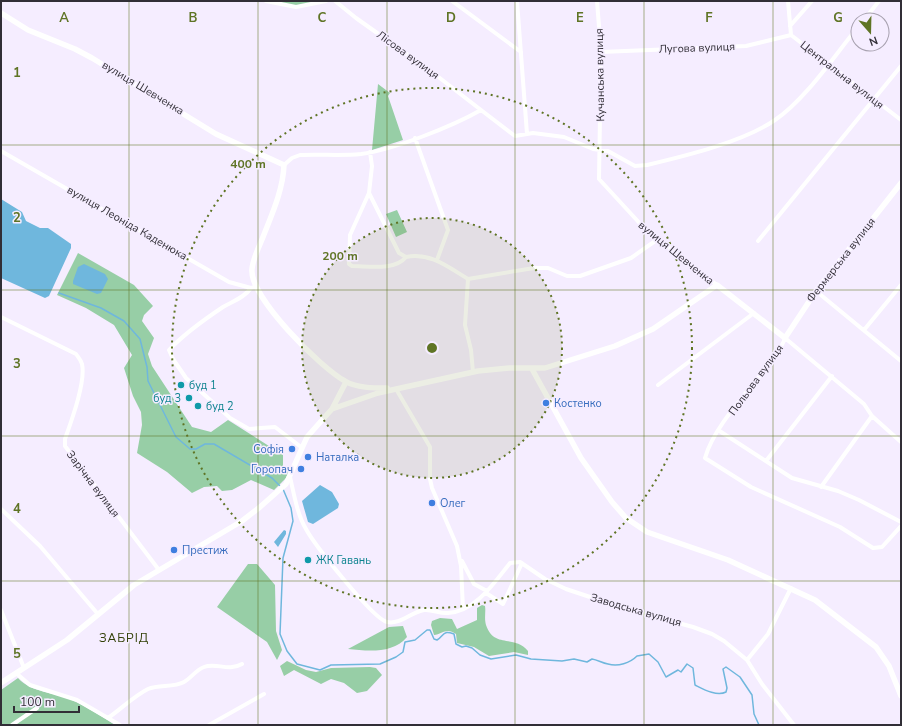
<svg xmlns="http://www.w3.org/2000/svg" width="902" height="726" font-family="'Nunito Sans',sans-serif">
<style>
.green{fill:#97cea6}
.water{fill:#6fb7dd}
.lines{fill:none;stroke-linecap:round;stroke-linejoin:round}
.stream{stroke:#6fb7dd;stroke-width:1.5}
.street{stroke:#fff;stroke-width:4}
.secondary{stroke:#fff;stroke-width:5.5}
.grid{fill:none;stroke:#5f7425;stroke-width:1;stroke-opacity:0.55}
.ring{fill:none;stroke:#5f7425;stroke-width:2;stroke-dasharray:2 4}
.culture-dot{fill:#0f9aa8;stroke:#f5edff;stroke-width:1.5}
.shop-dot{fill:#3f7fe0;stroke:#f5edff;stroke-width:1.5}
.labels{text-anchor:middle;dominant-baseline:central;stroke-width:3;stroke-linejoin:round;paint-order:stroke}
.street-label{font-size:11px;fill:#312e36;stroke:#f5edff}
.culture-label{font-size:11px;fill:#0d838f;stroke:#f5edff;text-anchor:start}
.shop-label{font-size:11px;fill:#366cbe;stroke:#f5edff;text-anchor:start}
.neighbourhood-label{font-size:12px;letter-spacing:1px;fill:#313f05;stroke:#f5edff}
.grid-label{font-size:13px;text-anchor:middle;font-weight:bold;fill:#5f7425;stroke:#f5edff;stroke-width:3;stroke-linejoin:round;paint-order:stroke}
.centre{fill:#5f7425;stroke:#f5edff;stroke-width:2}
.ring-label{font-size:12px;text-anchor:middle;font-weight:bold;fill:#5f7425;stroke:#f5edff;stroke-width:3;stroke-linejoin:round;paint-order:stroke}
</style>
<rect width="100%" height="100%" fill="#f5edff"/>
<!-- green -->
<path class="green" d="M271 1H321L294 6Z
M378 84 390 93 388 96 403 140 372 150Z
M397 210 407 232 396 237 386 214Z
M78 253 134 285 153 306 144 315 142 321 154 338 148 354 152 366 192 427 211 432 228 420 283 455V467L289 471 286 478 274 490 251 480 232 490 222 491 217 486 204 487 192 493 167 472 137 453 142 425 141 412 133 396 124 368 132 355 114 325 86 308 57 295Z
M248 564H257L275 585 276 631 282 650 277 660 267 642 217 607Z
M482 605 485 606C486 612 484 618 486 625 494 649 514 634 528 651V655L514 652 489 656 474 647 457 643 456 634C447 627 442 634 434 635L431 625 432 621 440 618 452 619 457 629 477 620V608Z
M403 626 407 637C393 654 368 651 348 649L389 627Z
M287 661 306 670 316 672 331 668 370 667 376 668 382 675 367 691 357 693 344 683 331 679 321 684 294 670 284 676 280 666Z
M18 678C32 693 54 692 72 700 87 707 101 716 115 725H1V690Z"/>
<!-- water -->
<path class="water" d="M1 199 22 212 26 221 40 228H48L71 244V248L49 296 45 298 1 278Z
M84 264 105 274 108 279 101 293 97 294 73 284V281L78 267Z
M320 485 332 492 339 504 338 508 313 524 308 522 302 501Z
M284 530 286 531V534L278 547 274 542Z"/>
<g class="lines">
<!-- stream -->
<path class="stream" d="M59 293 101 308 124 321 140 339 147 367 148 381 176 437 190 449H196L205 444H214L272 478 280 486
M283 489 291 508 293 521 283 558 280 634 287 651 297 664 320 670 331 665 380 664 396 657 403 652 405 642 415 640 427 630H430L434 639 437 640C445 635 442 630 454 634L456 644 462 647 466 646 472 648 480 655 491 659 516 655 531 659 562 661 574 659 587 662 592 659C598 660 602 663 608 664 618 667 630 663 637 656L649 654 658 662 666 677 678 670 681 672 687 664 693 668 695 685C703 689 717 697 726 692L727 688 723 669 726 667 740 677 752 695 754 714 759 725"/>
<!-- street -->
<path class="street" d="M266 1 296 7 326 1
M335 1 356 18 432 72 481 110
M452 1 521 52
M517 1 527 134
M597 1 601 52 599 179 645 229 717 285
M788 1 791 35 901 120
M864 20 879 1
M790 26 812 1
M601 52 746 46 791 35
M415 138 448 230 437 260
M1 151 229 282 251 288 255 287
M370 152 372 166 369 193 399 253 406 257C430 252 448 267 468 279
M284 165 292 158 300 155C320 154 341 156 361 154 393 150 453 126 481 110L515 136 533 133 564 137 593 149 608 151 635 166 647 165C685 156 743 142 775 120 806 99 834 56 858 27
M369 193 350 235 349 264 352 266C368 266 395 271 406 257
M758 241 901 66
M468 279 534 268H548L567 276H580L631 258 658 239
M468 279 465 325 471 350 473 372
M251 288C244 298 233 301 223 307 205 319 184 334 169 350L173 359 186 378 230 418 249 429 275 427 301 447
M816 291 901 361
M1 317 76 354C78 357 81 360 82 364 86 382 71 422 65 439V446L159 570
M864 330 901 285
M658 385 754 313
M396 389 430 447V479L432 488 457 546 461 566 463 609
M718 430 792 478 838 491 859 500 901 522
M901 442 872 416 864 404 785 338C782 348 774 356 769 364 749 391 714 426 705 458L751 487 840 527 873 548 882 547 901 526
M766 461 832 376
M290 477C294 494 297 514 306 529 314 544 373 619 387 622 400 625 411 612 424 610 432 609 440 614 448 613 476 611 494 583 510 563L520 562 545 579 566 589 623 608 693 627 712 634 724 641 747 660 762 684 794 725
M821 487 872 416
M1 509 40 546 97 613
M462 561 474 584 487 591
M486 593 503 604 522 563
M1 610 24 668
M747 660 768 634 791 588
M16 673 30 685 77 700 120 725
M108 718C121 709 134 696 148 689 159 684 173 688 184 682 191 678 196 670 204 667 216 662 228 672 242 664
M12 725 37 708
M209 725 264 694"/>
<!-- secondary -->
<path class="secondary" d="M1 13 28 30 75 49 92 58 216 134 284 165C283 190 272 214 263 237 259 247 253 258 252 269 249 297 321 368 345 381 356 388 374 388 387 388
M532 369 581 458 612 502 626 518 647 532 728 560 815 600 876 647 889 666 901 696
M332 409 346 382
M1 683 67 640 134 585 242 521 260 507 286 484 307 437 332 409 378 393 478 371 509 368H545L615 346 653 329 717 285 785 338 816 291 901 183"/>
</g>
<!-- grid -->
<path class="grid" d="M129 1V725M258 1V725M387 1V725M515 1V725M644 1V725M773 1V725M1 145H901M1 290H901M1 436H901M1 581H901"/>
<!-- distance rings -->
<circle cx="432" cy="348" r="130" fill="#5f7425" fill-opacity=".12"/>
<g class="ring">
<circle cx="432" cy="348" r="130"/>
<circle cx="432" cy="348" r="260"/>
</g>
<!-- markers -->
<g class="culture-dot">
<circle cx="181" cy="385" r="4"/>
<circle cx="189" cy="398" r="4"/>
<circle cx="198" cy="406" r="4"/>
<circle cx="308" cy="560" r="4"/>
</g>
<g class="shop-dot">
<circle cx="546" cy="403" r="4"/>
<circle cx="292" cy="449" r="4"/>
<circle cx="308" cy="457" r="4"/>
<circle cx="301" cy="469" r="4"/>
<circle cx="432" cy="503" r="4"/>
<circle cx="174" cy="550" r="4"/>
</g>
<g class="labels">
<!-- street labels -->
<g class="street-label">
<text transform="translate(697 48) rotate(-2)">Лугова вулиця</text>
<text transform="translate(408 55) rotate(36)">Лісова вулиця</text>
<text transform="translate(600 75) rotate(-91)">Кучанська вулиця</text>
<text transform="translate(842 75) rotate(38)">Центральна вулиця</text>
<text transform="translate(143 88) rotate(31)">вулиця Шевченка</text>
<text transform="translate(127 223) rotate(30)">вулиця Леоніда Каденюка</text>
<text transform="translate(676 253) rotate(39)">вулиця Шевченка</text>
<text transform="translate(841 260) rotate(-52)">Фермерська вулиця</text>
<text transform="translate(756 380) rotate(-54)">Польова вулиця</text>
<text transform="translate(93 484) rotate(53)">Зарічна вулиця</text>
<text transform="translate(636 610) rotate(16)">Заводська вулиця</text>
</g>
<!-- culture labels -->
<g class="culture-label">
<text x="189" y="385">буд 1</text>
<text x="181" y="398" text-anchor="end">буд 3</text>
<text x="206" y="406">буд 2</text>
<text x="316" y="560">ЖК Гавань</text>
</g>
<!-- shop labels -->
<g class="shop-label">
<text x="554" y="403">Костенко</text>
<text x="284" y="449" text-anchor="end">Софія</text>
<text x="316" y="457">Наталка</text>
<text x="293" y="469" text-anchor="end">Горопач</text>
<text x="440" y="503">Олег</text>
<text x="182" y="550">Престиж</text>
</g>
<!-- neighbourhood labels -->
<g class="neighbourhood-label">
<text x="124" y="638">ЗАБРІД</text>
</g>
</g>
<g class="grid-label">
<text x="64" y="22">A</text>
<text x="193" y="22">B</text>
<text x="322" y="22">C</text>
<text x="451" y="22">D</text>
<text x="580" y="22">E</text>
<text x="709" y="22">F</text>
<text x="838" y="22">G</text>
<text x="17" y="77">1</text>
<text x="17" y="222">2</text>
<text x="17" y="368">3</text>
<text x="17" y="513">4</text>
<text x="17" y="658">5</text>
</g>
<circle cx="432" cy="348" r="6" class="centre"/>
<g class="ring-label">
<text x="248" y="168">400 m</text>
<text x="340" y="260">200 m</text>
</g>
<!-- border -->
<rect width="902" height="726" fill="none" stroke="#312e36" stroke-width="4"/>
<!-- north arrow -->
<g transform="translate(870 32) rotate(160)"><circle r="19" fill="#f5edff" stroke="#a7a1af"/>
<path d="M0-3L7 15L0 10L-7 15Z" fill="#5f7425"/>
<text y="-6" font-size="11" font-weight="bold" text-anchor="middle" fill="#312e36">N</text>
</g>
<!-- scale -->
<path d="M14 706v6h65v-6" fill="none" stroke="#312e36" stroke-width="2"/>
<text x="20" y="706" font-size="12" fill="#312e36" stroke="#f5edff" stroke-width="3" paint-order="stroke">100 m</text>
</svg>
